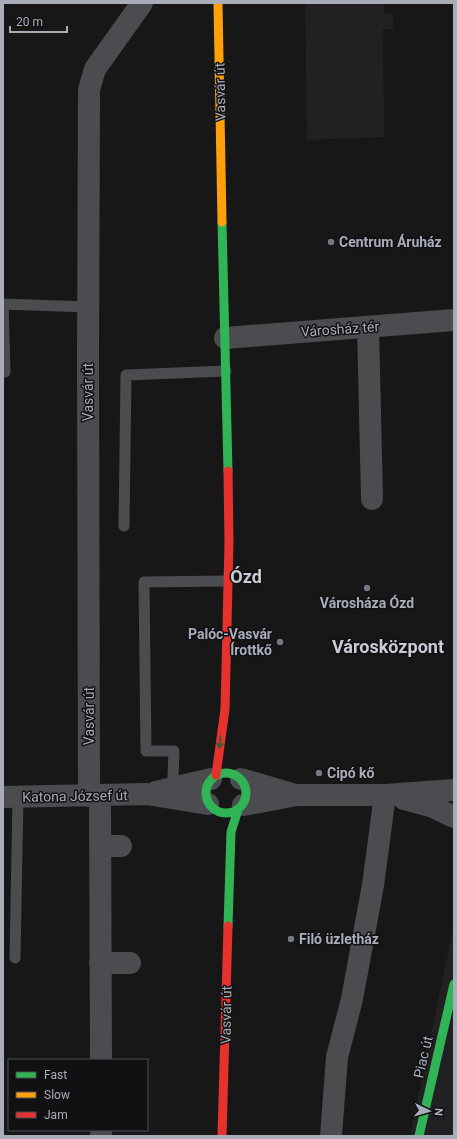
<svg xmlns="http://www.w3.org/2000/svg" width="457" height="1139" font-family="Roboto,sans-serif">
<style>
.built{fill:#212123}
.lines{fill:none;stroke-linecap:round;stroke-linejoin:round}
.lane{stroke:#4b4c50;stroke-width:11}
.street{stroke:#4b4c50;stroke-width:22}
.fast{stroke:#30b455;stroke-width:9}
.slow{stroke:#ff9f0a;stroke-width:9}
.jam{stroke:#e5322d;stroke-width:9}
.oneway{stroke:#206234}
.poi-dot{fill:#757880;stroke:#111113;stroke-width:1.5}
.labels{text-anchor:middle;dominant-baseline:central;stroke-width:3;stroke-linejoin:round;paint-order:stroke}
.street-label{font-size:14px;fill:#a8adb8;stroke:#111113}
.poi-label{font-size:14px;font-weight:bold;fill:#a8adb8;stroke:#111113;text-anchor:start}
.district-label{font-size:18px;font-weight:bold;fill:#c9ccd4;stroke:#111113}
</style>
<rect width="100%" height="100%" fill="#171717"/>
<!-- built -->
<path class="built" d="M305 3H384V14H393V29H383L384 137 307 140Z
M454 924V1136H410Z"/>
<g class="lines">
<!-- lane -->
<path class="lane" d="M3 304 88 307
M3 304 5 372
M124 526 126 375 226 371
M173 779 174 751H146L144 582 228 581
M15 958 18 797"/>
<!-- street -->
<path class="street" d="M368 327 372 499
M225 338 454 320
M241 779 292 794
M156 792 211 779
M100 795 101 1060
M89 796 88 359 89 90 95 69 142 3
M3 797 147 794 208 804
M404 799 433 807 454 817
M243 805 297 795H385L454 790
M100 846H121
M100 963H130
M101 1130V1136
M331 1136 337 1057 352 999 373 885 385 795"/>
<!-- fast -->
<path class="fast" d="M222 222 228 471
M206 793a20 20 0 1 1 40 0a20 20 0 1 1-40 0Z
M228 926 231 832 238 810
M419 1136 454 984"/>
<!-- slow -->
<path class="slow" d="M218 3 222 222"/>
<!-- jam -->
<path class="jam" d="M216 775 225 709 229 542 228 471
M222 1136 228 926"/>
</g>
<!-- one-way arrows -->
<defs><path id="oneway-shaft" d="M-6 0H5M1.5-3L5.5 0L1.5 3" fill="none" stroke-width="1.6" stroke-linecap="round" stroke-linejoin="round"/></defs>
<use class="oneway" href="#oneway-shaft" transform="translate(220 742) rotate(96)"/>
<!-- markers -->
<g class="poi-dot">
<circle cx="331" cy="242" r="4"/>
<circle cx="367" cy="588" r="4"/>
<circle cx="280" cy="642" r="4"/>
<circle cx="319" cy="773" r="4"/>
<circle cx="291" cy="939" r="4"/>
</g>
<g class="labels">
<!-- street labels -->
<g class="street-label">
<text transform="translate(220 92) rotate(-91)">Vasvár út</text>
<text transform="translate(340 329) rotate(-4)">Városház tér</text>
<text transform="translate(88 392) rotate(-90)">Vasvár út</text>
<text transform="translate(89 716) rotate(-90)">Vasvár út</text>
<text transform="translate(75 796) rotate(-1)">Katona József út</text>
<text transform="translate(226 1015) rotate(-89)">Vasvár út</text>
<text transform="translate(423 1057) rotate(-77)">Piac út</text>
</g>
<!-- poi labels -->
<g class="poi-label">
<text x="339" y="242">Centrum Áruház</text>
<text x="367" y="603" text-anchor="middle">Városháza Ózd</text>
<text x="272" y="634" text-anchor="end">Palóc-Vasvár<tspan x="272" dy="16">Írottkő</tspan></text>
<text x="327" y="773">Cipó kő</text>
<text x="299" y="939">Filó üzletház</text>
</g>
<!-- district labels -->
<g class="district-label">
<text x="246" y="576">Ózd</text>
<text x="388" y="646">Városközpont</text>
</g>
</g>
<!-- border -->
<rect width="457" height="1139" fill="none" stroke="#a8adb8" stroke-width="8"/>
<!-- legend -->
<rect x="8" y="1059" width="140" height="72" fill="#111113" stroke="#4d4f55"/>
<rect x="16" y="1072" width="20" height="6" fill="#30b455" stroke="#4d4f55"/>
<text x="44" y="1079" font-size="12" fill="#a8adb8">Fast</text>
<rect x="16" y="1092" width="20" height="6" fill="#ff9f0a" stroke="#4d4f55"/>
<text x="44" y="1099" font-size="12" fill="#a8adb8">Slow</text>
<rect x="16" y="1112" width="20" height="6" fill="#e5322d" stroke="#4d4f55"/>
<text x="44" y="1119" font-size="12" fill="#a8adb8">Jam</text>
<!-- north arrow -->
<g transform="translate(429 1111) rotate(95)" stroke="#111113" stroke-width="3" paint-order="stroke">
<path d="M0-3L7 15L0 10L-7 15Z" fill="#a8adb8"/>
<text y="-6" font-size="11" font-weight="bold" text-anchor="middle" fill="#a8adb8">N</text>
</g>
<!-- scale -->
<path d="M10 26v6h57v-6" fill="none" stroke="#a8adb8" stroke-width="2"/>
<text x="16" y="26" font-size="12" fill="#a8adb8" stroke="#111113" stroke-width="3" paint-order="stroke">20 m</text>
</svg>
